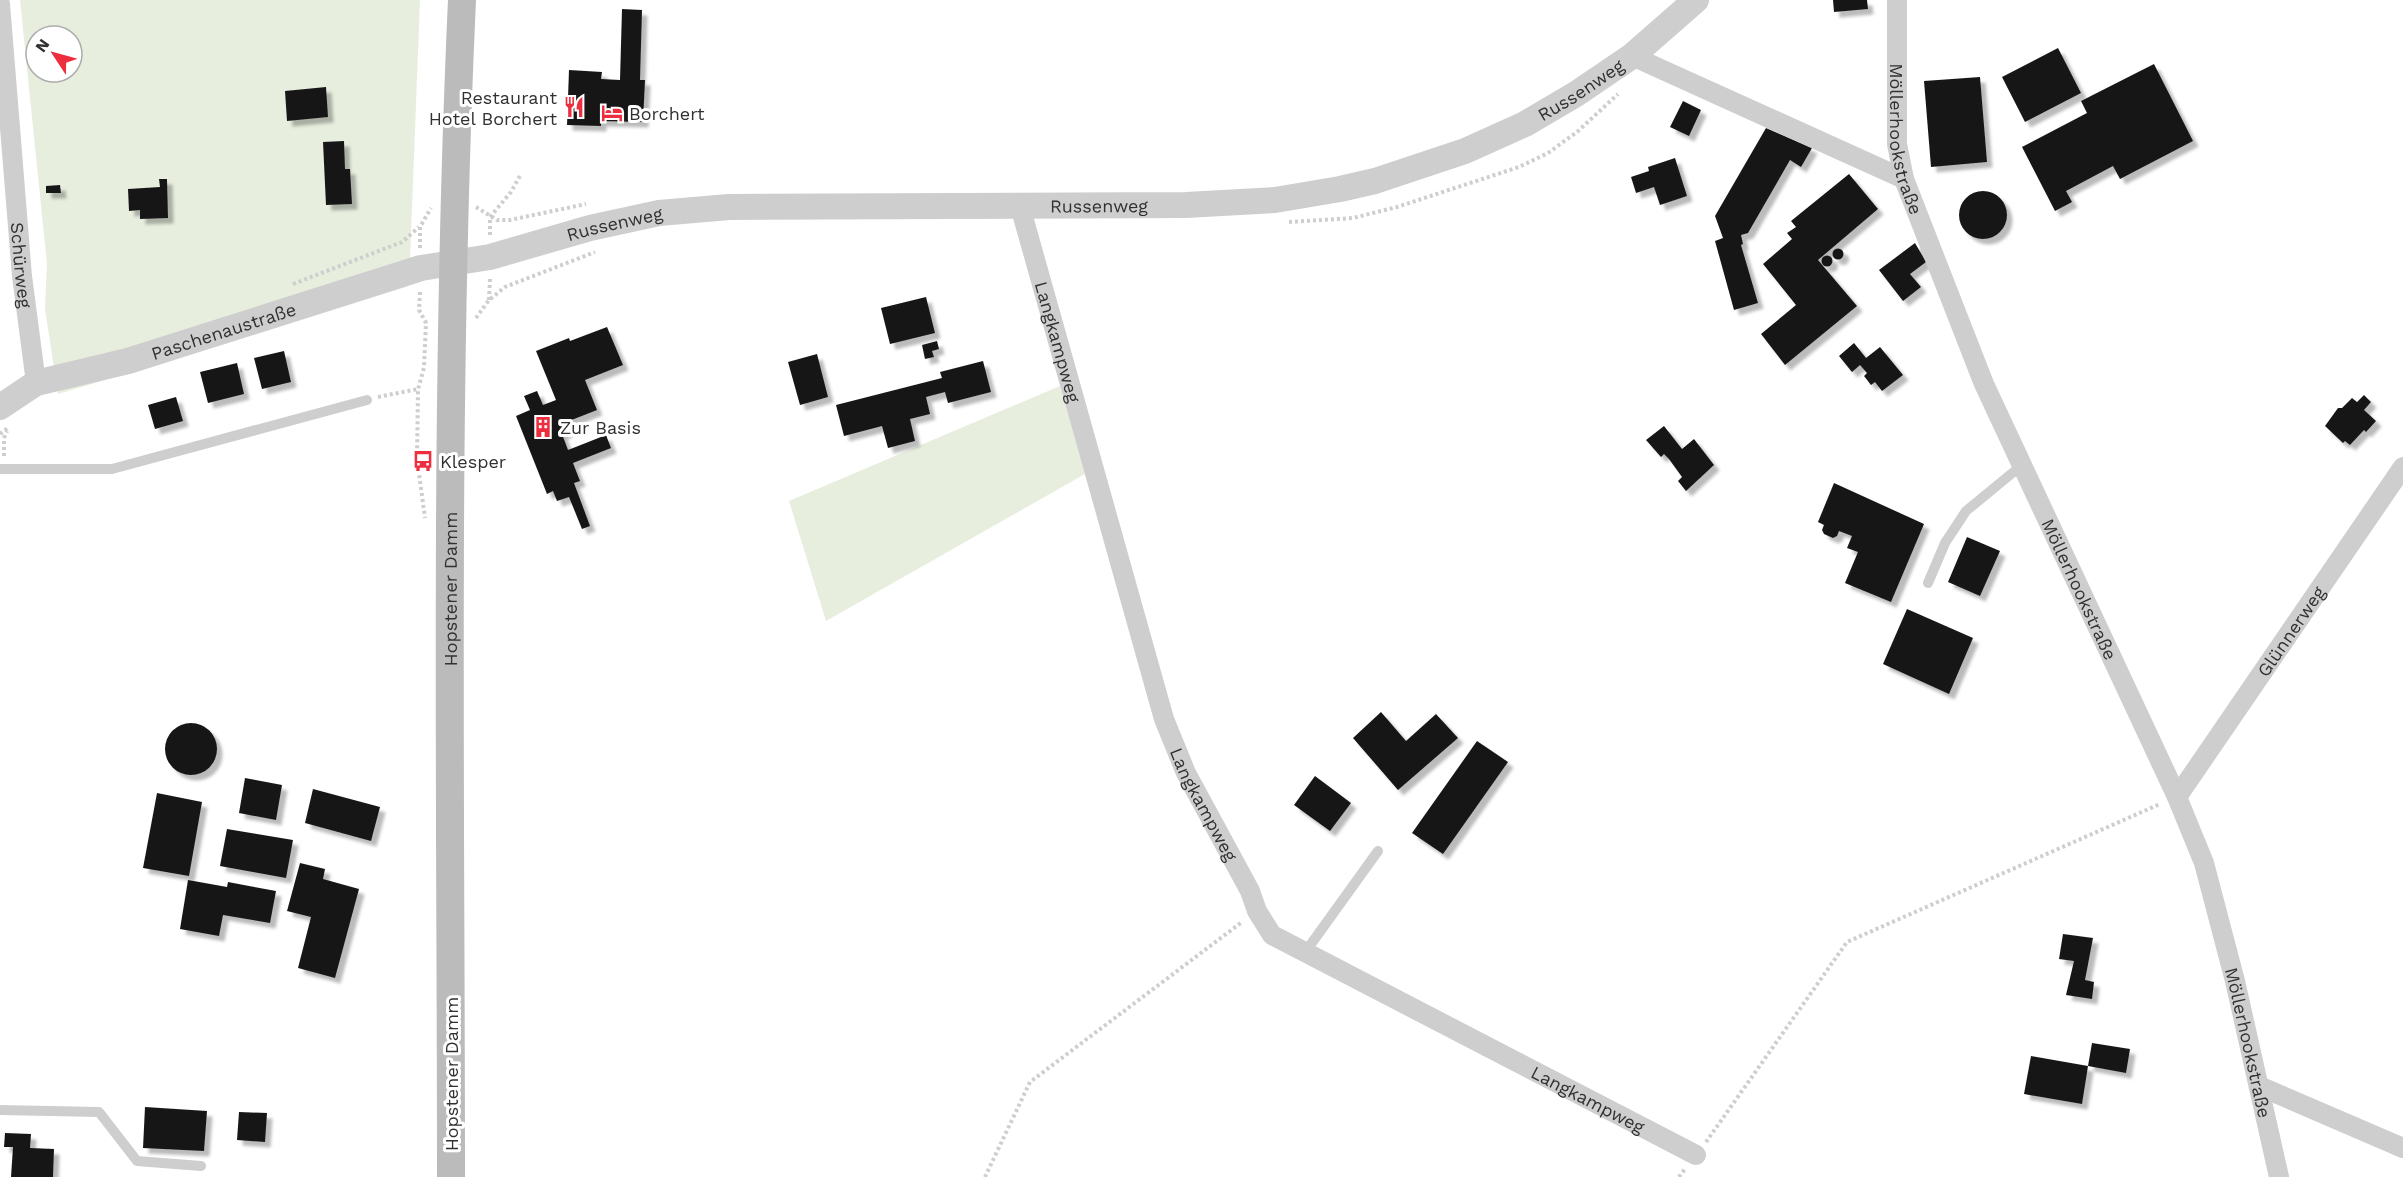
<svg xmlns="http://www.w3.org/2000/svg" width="2403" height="1177" font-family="'Work Sans',sans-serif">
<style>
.grass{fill:#e7eede;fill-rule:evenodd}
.building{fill:#181818;filter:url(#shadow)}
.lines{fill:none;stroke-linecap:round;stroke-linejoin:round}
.path{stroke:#cecece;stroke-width:4;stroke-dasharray:3 3;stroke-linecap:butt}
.service{stroke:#cecece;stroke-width:10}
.minor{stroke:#cecece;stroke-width:20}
.tertiary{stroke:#cecece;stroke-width:26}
.secondary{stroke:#bbb;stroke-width:28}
.labels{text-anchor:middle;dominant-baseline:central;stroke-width:6;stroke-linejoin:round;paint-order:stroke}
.street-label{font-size:18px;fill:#313131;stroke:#fff}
.poi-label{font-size:18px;fill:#313131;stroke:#fff;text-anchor:start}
</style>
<defs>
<filter id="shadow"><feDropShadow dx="5.5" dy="5.5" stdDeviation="1.5" flood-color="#0004"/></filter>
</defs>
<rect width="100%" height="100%" fill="#fff"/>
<!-- grass -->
<path class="grass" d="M20 0H420L409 286 222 345 58 394 45 309 47 264ZM36 36H72V72H36Z
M1060 386 1085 474 826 621 789 501Z"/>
<!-- building -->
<path class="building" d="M1833 0H1867L1868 9 1834 12Z
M622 9 642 10 640 80H645L643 122 601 121V126L567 125 569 70 602 72 601 79 620 80Z
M2058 48 2081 93 2025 122 2002 77Z
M2154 64 2193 141 2120 179 2113 166 2066 191 2072 202 2055 211 2022 147 2087 113 2081 101Z
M1980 77 1987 162 1931 167 1924 81Z
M326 87 328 117 287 121 285 91Z
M1683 101 1701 110 1689 136 1670 127Z
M1766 128 1812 148 1801 167 1790 160 1748 233 1741 235 1743 244 1741 245 1758 303 1734 310 1715 241 1723 238 1715 216Z
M344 141 345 169H350L352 204 326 205 323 142Z
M1675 158 1687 196 1660 205 1654 187 1636 193 1631 177 1649 171 1648 167Z
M1849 174 1878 209 1818 260 1857 306 1785 365 1761 334 1796 305 1763 264 1792 239 1787 233 1796 227 1791 221Z
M159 179H167L168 218 140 219V210L129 211 128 189 160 187Z
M60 185 61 193H46V186Z
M1959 215a24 24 0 1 1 48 0a24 24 0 1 1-48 0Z
M1915 243 1926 262 1910 274 1921 287 1903 301 1879 270Z
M1832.5 254a5.5 5.5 0 1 1 11 0a5.5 5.5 0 1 1-11 0Z
M1821.5 261a5.5 5.5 0 1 1 11 0a5.5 5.5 0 1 1-11 0Z
M926 297 935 333 890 344 881 308Z
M607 327 623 365 585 380 597 410 564 423 568 431 562 434 568 450 606 435 611 448 573 463 580 481 574 483 590 526 582 529 569 497 557 501 553 491 547 494 516 416 530 410 524 396 537 391 543 405 556 400 536 351 569 338 570 341Z
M937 341 939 349 932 351 934 357 925 359 922 345Z
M1854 343 1866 358 1880 347 1903 375 1882 391 1875 382 1871 385 1864 376 1867 373 1860 365 1852 372 1839 356Z
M284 351 291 382 262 389 254 358Z
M817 354 828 397 800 405 788 362Z
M983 361 991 392 948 403 945 392 926 397 930 414 910 419 915 441 888 448 882 426 844 436 836 405 942 378 940 372Z
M237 363 244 394 208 403 200 372Z
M2364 395 2371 402 2364 410 2376 421 2366 432 2364 430 2350 445 2345 441 2343 443 2325 426 2338 408H2342L2352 398 2357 402Z
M176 397 183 421 155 429 148 405Z
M1664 426 1682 449 1694 439 1714 465 1686 491 1678 481 1682 477 1669 459 1664 454 1661 457 1646 440Z
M1834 483 1924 524 1891 602 1845 583 1858 552 1847 548 1852 536 1839 531 1837 536 1833 538 1824 534 1822 530 1824 525 1818 522Z
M1967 537 2000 551 1980 596 1948 582Z
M1907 609 1973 638 1949 694 1883 664Z
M1381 712 1406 741 1436 714 1458 738 1398 790 1353 738Z
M165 749a26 26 0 1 1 52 0a26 26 0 1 1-52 0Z
M1477 741 1508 762 1443 854 1412 833Z
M1315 776 1351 803 1330 831 1294 805Z
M245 778 282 785 276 820 239 813Z
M313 789 380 807 371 841 305 823Z
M157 793 202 802 189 876 143 868Z
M227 829 293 840 286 878 220 866Z
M300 863 325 869 323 879 359 889 335 978 298 968 311 917 287 911Z
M188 880 227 887 228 882 276 891 270 923 223 915 219 936 180 929Z
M2063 934 2093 938 2085 980 2094 982 2092 999 2066 995 2074 961 2059 959Z
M2092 1043 2130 1049 2126 1073 2088 1066Z
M2031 1056 2088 1066 2082 1104 2024 1094Z
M145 1107 207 1111 204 1151 143 1148Z
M239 1112 267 1113 265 1142 237 1140Z
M5 1133 31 1134 30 1148 54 1149 53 1177H11L13 1147H4Z"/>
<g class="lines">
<!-- path -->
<path class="path" d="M476 207 497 220H510L586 204
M1289 222 1353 218 1397 207 1519 167 1548 153 1577 132 1618 94
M490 235V217L511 192 521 174
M420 248V227L431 208
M293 284 402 242 419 227
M420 292 419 310 426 323 424 368 418 389 417 459 425 518
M489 300 490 278
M476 318 489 300 505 287 595 252
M378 397 418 389
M0 434 9 427
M4 456V438L7 431
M1706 1142 1847 942 2160 804
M985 1177 1030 1082 1242 922
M1679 1177 1685 1169"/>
<!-- service -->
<path class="service" d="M0 469H112L367 400
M1928 583 1945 543 1966 511 2022 465
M1306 951 1378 851
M0 1110 99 1112 137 1161 201 1166"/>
<!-- minor -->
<g class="minor">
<path id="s1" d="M1897 0V144L1904 179 1984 384 2177 797 2204 863 2235 981 2279 1177"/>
<path id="s2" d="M0 4 22 276 36 383"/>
<path d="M1632 56 1904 179"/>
<path id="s3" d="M1020 206 1164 719 1186 773 1250 891 1257 911 1272 935 1696 1155"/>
<path id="s4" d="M2177 797 2403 467"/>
<path d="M2259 1086 2403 1148"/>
</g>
<!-- tertiary -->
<path class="tertiary" id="s5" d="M0 407 36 383 128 361 421 268 490 257 590 228 659 213 729 207 1186 205 1275 200 1340 189 1375 181 1465 151 1525 124 1576 94 1632 56 1696 0"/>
<!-- secondary -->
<path class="secondary" id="s6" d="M451 1177C451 785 444 392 462 0"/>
</g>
<!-- icons -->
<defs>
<symbol id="restaurant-bare" viewBox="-9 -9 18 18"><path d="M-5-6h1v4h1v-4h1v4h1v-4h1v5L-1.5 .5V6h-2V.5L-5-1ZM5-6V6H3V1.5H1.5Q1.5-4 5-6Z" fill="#ec2e3e" stroke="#fff" stroke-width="2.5" paint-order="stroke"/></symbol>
<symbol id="hotel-bare" viewBox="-9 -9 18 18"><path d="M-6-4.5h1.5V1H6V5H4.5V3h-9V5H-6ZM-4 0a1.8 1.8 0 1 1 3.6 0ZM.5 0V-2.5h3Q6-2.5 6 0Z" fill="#ec2e3e" stroke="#fff" stroke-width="2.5" paint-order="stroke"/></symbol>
<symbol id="building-bare" viewBox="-9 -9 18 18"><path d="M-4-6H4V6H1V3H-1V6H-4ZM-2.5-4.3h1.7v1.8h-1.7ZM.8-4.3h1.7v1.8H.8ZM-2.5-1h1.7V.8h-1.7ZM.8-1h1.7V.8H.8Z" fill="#ec2e3e" stroke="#fff" stroke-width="2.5" paint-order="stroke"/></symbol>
<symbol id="bus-bare" viewBox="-9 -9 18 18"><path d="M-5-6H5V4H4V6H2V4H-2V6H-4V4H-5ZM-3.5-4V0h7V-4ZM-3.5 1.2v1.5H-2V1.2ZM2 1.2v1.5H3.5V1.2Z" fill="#ec2e3e" stroke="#fff" stroke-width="2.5" paint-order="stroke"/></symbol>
</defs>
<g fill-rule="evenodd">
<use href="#restaurant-bare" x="559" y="92" width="30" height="30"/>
<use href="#hotel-bare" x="597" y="98" width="30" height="30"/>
<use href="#building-bare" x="528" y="412" width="30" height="30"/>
<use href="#bus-bare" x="408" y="446" width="30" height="30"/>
</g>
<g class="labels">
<!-- street labels -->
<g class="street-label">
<text stroke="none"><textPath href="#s5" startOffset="1634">Russenweg</textPath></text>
<text stroke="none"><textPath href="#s1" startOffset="140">Möllerhookstraße</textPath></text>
<text stroke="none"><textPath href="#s5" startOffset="1130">Russenweg</textPath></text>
<text stroke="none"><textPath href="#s5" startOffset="644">Russenweg</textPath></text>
<text stroke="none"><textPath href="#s2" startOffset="262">Schürweg</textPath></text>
<text stroke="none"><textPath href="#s5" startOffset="238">Paschenaustraße</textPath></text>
<text stroke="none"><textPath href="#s3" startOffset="141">Langkampweg</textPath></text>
<text stroke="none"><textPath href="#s6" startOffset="588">Hopstener Damm</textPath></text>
<text stroke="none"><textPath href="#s1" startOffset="626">Möllerhookstraße</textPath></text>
<text stroke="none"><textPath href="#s4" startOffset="201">Glünnerweg</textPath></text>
<text stroke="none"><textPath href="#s3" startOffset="627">Langkampweg</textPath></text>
<text stroke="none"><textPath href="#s1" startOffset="1112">Möllerhookstraße</textPath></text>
<text transform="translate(451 1074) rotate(-90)">Hopstener Damm</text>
<text stroke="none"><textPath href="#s3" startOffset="1131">Langkampweg</textPath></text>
</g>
<!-- poi labels -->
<g class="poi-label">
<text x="557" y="97" text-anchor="end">Restaurant<tspan x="557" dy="21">Hotel Borchert</tspan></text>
<text x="629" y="113">Borchert</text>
<text x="560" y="427">Zur Basis</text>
<text x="440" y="461">Klesper</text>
</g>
</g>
<!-- north arrow -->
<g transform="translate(54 54) rotate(306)"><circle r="28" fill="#ffffff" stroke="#adadad" stroke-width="1.5"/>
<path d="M0-4.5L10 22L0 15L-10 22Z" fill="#ec2e3e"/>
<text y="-9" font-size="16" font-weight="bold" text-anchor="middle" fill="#313131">N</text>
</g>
</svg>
